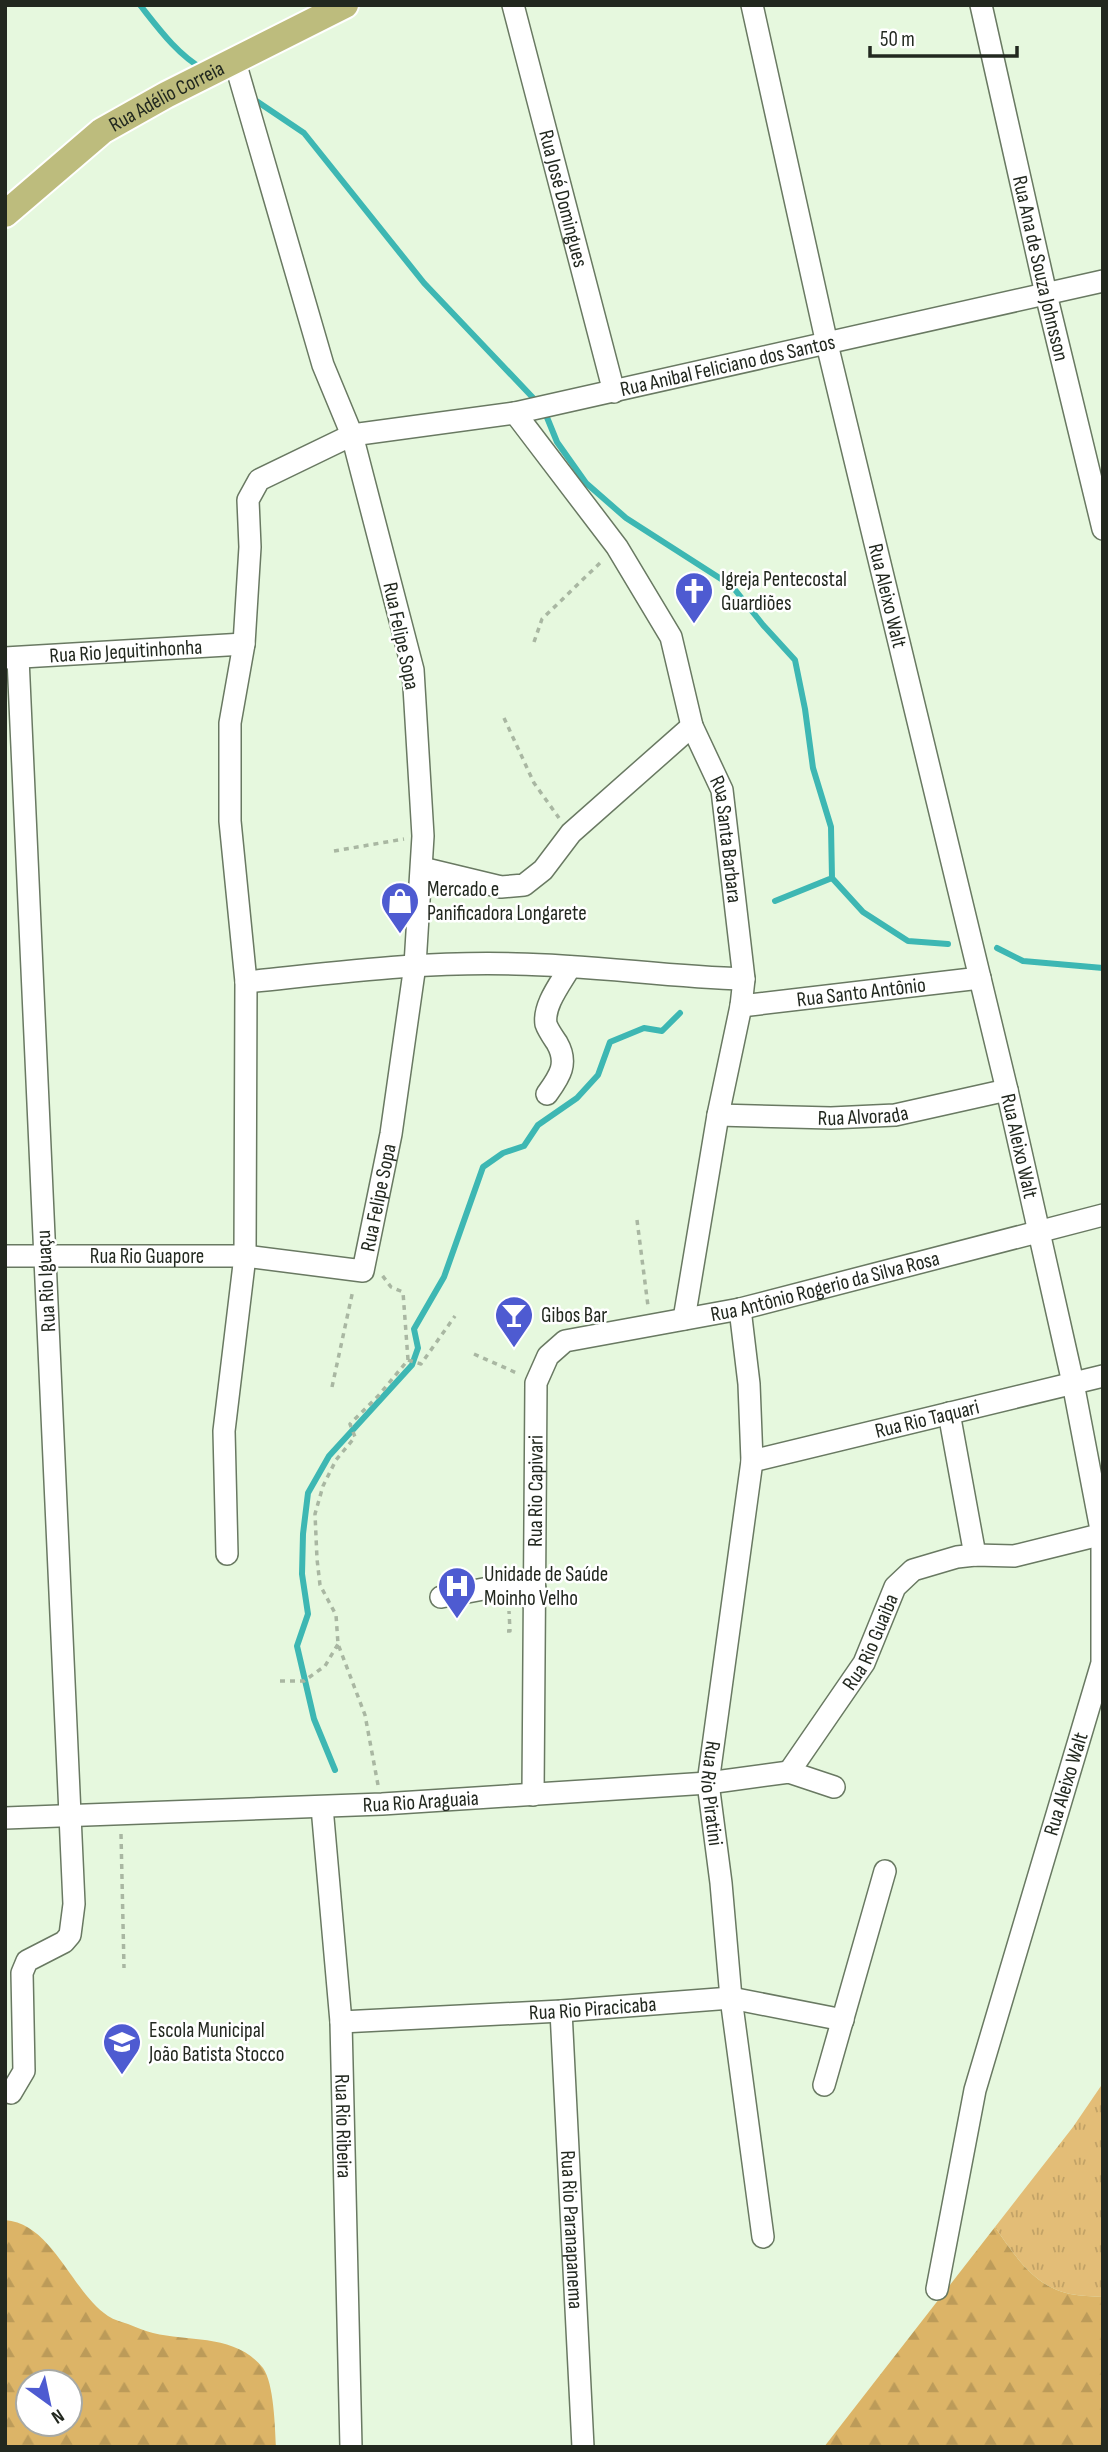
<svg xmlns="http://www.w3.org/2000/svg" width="1108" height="2452" font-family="'Sofia Sans Condensed',sans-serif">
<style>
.grass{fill:url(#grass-tufts)}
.forest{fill:url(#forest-firs);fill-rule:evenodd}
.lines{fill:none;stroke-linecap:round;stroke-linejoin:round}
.stream{stroke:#3db7b3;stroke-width:6}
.minor-casing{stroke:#697962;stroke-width:24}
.major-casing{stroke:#fff;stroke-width:30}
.path{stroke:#a9b7a2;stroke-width:3.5;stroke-dasharray:5 5;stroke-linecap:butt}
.minor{stroke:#fff;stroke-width:21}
.major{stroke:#bdbc7d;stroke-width:26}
.labels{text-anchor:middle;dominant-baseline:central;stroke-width:5;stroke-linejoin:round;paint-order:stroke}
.street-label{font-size:21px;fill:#22281f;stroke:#fff}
.poi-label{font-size:21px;fill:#22281f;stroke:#fff;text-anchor:start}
</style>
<defs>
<pattern id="grass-tufts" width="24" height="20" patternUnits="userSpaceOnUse" patternTransform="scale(1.75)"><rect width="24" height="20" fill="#e3bd77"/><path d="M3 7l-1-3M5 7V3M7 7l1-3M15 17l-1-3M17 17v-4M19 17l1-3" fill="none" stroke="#c2a266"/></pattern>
<pattern id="forest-firs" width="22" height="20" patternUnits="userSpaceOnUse" patternTransform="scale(1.75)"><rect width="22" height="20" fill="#dcb467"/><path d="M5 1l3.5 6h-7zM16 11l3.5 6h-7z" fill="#bc9b59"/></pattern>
</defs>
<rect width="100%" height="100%" fill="#e6f8de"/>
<!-- grass -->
<path class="grass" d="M1103 2083V2297C1092 2296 1081 2296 1070 2294 1035 2287 1014 2255 995 2227L1073 2127Z"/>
<!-- forest -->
<path class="forest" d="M5 2220C53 2224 71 2291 108 2316 114 2320 122 2322 128 2324 136 2327 145 2331 153 2333 191 2342 236 2334 263 2368 274 2383 275 2428 276 2447H5ZM28 2382H70V2424H28Z
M995 2227C1014 2255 1035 2287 1070 2294 1081 2296 1092 2296 1103 2297V2447H824Z"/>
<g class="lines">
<!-- stream -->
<path class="stream" d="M140 5C159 29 177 54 203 69
M252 98 304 133 424 283 537 402
M544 410 557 442 586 483 626 518 732 586 763 625 795 660 805 709 813 768 831 827 832 878 863 912 908 941 948 944
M775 901 832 878
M997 948 1023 961 1103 968
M335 1770 314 1719 297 1646 308 1614 302 1574 303 1534 308 1493 329 1456 412 1365 418 1348 414 1329 444 1277 483 1167 503 1153 524 1146 538 1125 577 1098 598 1075 610 1042 644 1028 662 1031 680 1013"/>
<defs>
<g id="minor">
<path id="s1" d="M513 5 614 392"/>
<path id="s2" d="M752 5 827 344 1007 1090 1073 1383 1102 1535V1663L975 2090 937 2289"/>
<path id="s3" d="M981 5 1046 294 1103 529"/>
<path id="s4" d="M515 413 617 547 671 637 692 726 722 790 744 979 741 1006 718 1115 684 1319"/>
<path id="s5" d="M5 658 244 644"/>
<path d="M422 868 501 887 524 885 543 870 571 833 692 726"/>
<path d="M246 982C335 973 425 961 516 964 592 965 667 977 744 979"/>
<path id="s6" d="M741 1006 980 978"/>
<path d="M547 1094C559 1077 569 1064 557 1043 553 1037 548 1030 546 1024 543 1005 561 983 570 967"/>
<path id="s7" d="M718 1115 831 1118 895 1115 1007 1090"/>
<path id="s8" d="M5 1256H245L363 1271 391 1134 415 965 423 836 413 670 352 435 323 365 235 62"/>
<path id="s9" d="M740 1309 749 1384 752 1461 708 1783 721 1883 731 1998 763 2237"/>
<path d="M949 1413 975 1555"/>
<path id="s10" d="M752 1461 1103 1376"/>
<path id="s11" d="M227 1554 224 1431 245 1256 246 982 230 821V723L244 644 250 547 248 500 259 480 352 435 515 413 1103 281"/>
<path d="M441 1597 494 1587 520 1592 535 1589"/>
<path id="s12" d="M789 1772 864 1663 895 1587 913 1570 957 1557 975 1555 1014 1556 1103 1534"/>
<path id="s13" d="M533 1795 536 1383 548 1356 565 1341 740 1309 1103 1215"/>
<path id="s14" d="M322 1807 341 2022 351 2447"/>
<path id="s15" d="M5 1818 382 1804 708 1783 789 1772 834 1787"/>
<path id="s16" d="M561 2011 583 2447"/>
<path id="s17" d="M341 2022 561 2011 731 1998 843 2020"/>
<path d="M824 2085 885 1871"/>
<path d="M11 2093 24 2071 22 1973 27 1961 64 1942 70 1935 74 1904 18 658"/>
</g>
<g id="major">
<path id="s18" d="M5 214 102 131 166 95 345 5"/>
</g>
</defs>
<!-- minor casing -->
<use href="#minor" class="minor-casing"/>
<!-- major casing -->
<use href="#major" class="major-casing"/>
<!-- path -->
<path class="path" d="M534 642 542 619 603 560
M504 718 534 783 559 818
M334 851 404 839
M637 1220 648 1306
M474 1354 519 1374
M408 1360 421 1364 455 1316
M332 1387 353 1290
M507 1631H510L509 1611
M280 1681H304L325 1666 338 1644
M378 1785 365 1715 338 1644 336 1615 320 1585 317 1559 315 1514 323 1486 336 1460 355 1437 350 1424 379 1395 408 1360 403 1292 391 1287 382 1275
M121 1834 124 1968"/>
<!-- minor -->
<use href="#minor" class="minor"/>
<!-- major -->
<use href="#major" class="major"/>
</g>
<!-- icons -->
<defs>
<symbol id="church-pin" viewBox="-11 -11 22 30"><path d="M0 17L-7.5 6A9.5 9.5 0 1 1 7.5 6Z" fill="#4e5bd1" stroke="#fff"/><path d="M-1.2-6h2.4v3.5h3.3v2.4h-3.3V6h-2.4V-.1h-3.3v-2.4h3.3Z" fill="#fff"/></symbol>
<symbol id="shop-pin" viewBox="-11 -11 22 30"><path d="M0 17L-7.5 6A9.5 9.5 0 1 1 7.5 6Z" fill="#4e5bd1" stroke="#fff"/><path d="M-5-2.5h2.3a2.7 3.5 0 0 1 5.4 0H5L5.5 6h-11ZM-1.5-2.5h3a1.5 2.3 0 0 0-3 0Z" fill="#fff"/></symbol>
<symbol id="bar-pin" viewBox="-11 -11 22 30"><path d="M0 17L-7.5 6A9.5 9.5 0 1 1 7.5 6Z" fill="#4e5bd1" stroke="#fff"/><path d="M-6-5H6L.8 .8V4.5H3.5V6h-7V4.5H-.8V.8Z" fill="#fff"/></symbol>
<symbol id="hospital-pin" viewBox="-11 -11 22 30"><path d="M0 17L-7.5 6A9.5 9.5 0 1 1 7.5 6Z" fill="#4e5bd1" stroke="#fff"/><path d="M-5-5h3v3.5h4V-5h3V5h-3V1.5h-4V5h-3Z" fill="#fff"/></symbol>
<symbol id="school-pin" viewBox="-11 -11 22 30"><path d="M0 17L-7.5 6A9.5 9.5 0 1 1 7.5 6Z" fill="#4e5bd1" stroke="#fff"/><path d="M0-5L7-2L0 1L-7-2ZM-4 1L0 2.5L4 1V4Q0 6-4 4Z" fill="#fff"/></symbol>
</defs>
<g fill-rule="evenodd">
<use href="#church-pin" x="672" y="569" width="44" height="60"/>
<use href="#shop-pin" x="378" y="879" width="44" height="60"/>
<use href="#bar-pin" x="492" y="1293" width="44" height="60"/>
<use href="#hospital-pin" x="435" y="1564" width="44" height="60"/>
<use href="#school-pin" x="100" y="2020" width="44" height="60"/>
</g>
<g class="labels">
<!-- street labels -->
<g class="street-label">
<text stroke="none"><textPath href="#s18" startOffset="201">Rua Adélio Correia</textPath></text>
<text stroke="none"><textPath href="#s1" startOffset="200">Rua José Domingues</textPath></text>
<text stroke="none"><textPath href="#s3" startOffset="270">Rua Ana de Souza Johnsson</textPath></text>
<text stroke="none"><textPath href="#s11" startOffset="1566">Rua Anibal Feliciano dos Santos</textPath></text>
<text stroke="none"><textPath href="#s2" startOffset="606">Rua Aleixo Walt</textPath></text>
<text transform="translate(401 636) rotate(78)">Rua Felipe Sopa</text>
<text stroke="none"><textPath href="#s5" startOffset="121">Rua Rio Jequitinhonha</textPath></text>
<text stroke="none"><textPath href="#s4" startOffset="485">Rua Santa Barbara</textPath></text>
<text stroke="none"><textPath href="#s6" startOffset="121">Rua Santo Antônio</textPath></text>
<text stroke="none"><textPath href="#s7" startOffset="145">Rua Alvorada</textPath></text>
<text stroke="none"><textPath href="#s2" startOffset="1172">Rua Aleixo Walt</textPath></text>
<text stroke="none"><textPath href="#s8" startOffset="434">Rua Felipe Sopa</textPath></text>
<text stroke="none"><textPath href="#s8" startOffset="142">Rua Rio Guapore</textPath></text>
<text transform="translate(46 1281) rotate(-93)">Rua Rio Iguaçu</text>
<text stroke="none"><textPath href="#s13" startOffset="730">Rua Antônio Rogerio da Silva Rosa</textPath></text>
<text stroke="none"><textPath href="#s10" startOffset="180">Rua Rio Taquari</textPath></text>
<text stroke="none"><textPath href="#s13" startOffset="304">Rua Rio Capivari</textPath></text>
<text stroke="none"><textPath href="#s12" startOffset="154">Rua Rio Guaiba</textPath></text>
<text transform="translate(1066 1784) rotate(-73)">Rua Aleixo Walt</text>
<text stroke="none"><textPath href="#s9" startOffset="488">Rua Rio Piratini</textPath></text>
<text stroke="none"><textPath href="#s15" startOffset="416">Rua Rio Araguaia</textPath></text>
<text stroke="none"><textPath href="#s17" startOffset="252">Rua Rio Piracicaba</textPath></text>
<text stroke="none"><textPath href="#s14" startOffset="320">Rua Rio Ribeira</textPath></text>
<text stroke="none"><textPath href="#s16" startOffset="219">Rua Rio Paranapanema</textPath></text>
</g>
<!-- poi labels -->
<g class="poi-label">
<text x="721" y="579">Igreja Pentecostal<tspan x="721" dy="24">Guardiões</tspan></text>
<text x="427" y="889">Mercado e<tspan x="427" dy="24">Panificadora Longarete</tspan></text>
<text x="541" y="1315">Gibos Bar</text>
<text x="484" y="1574">Unidade de Saúde<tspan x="484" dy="24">Moinho Velho</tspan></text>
<text x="149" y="2030">Escola Municipal<tspan x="149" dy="24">João Batista Stocco</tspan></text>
</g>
</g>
<!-- border -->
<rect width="1108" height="2452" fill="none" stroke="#22281f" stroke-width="14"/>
<!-- north arrow -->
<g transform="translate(49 2403) rotate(147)"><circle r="33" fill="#ffffff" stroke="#a7a9a5" stroke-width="2"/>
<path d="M0-5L12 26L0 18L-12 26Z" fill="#4e5bd1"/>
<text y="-10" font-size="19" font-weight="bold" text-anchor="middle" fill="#22281f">N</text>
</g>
<!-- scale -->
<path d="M870 46v10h147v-10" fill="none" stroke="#22281f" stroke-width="3.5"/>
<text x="880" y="46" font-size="21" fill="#22281f" stroke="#ffffff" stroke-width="5" paint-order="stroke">50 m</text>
</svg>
